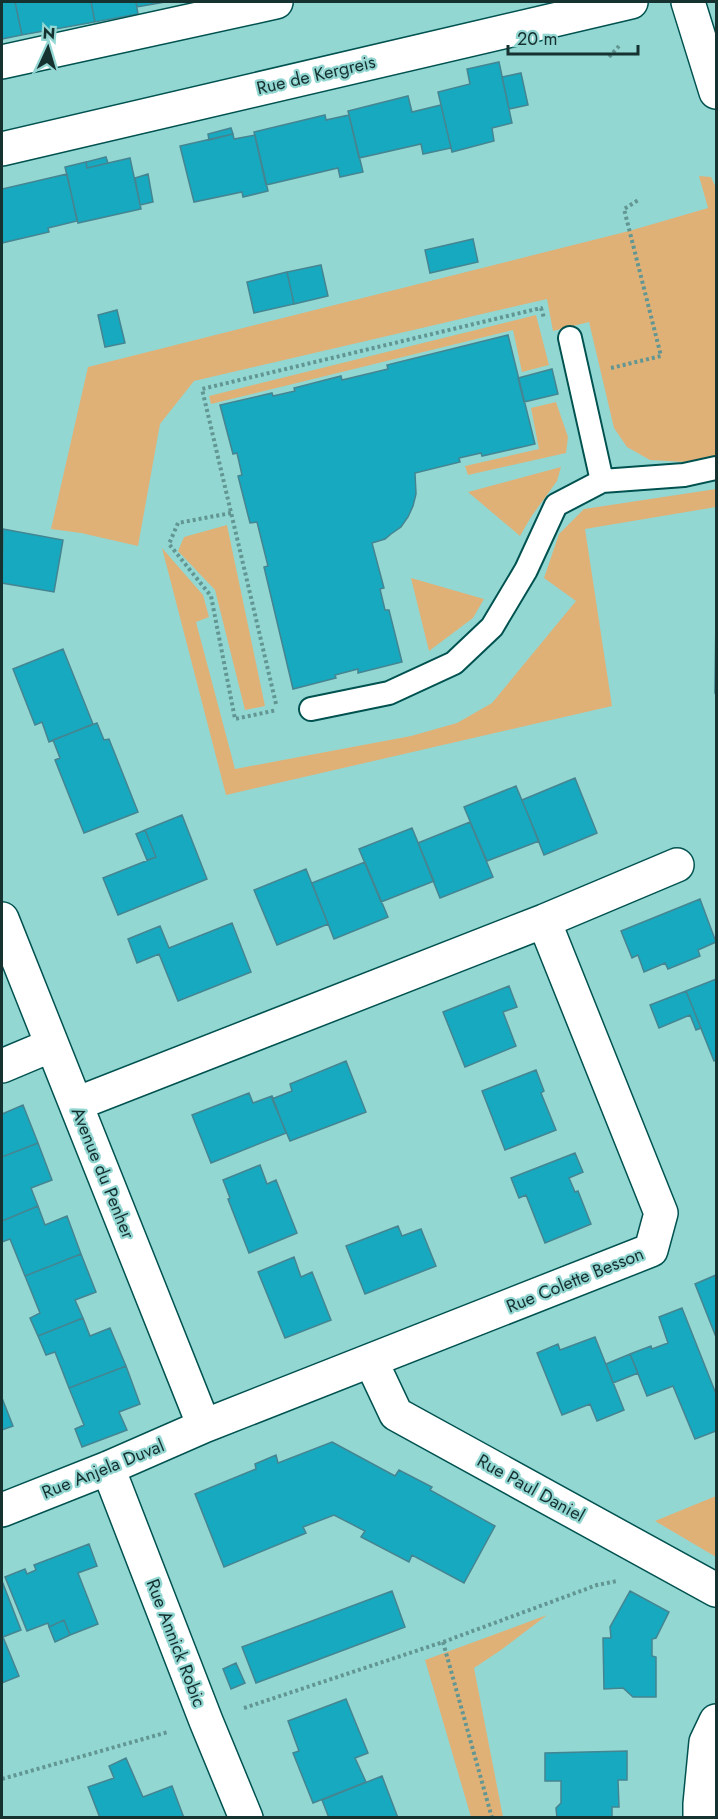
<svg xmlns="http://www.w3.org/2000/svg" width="718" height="1819" font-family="Jost,sans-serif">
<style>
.green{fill:#dfb177}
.building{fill:#16a9c0;stroke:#458591;stroke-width:1.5}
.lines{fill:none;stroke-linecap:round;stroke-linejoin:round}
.service-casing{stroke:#005250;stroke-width:26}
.minor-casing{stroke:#005250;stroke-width:36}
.path{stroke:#629693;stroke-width:4;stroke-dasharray:3 3;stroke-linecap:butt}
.service{stroke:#fff;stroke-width:22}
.minor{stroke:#fff;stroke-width:33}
.labels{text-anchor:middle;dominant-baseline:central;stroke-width:4.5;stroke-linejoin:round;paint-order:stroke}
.street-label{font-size:18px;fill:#153130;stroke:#93d7d3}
</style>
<rect width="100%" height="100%" fill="#93d7d3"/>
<!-- green -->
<path class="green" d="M699 176 711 177 716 188V456L686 462 650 460 627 447 614 428 589 322 553 331 547 299 194 381 160 424 138 546 81 533 51 529 88 367 629 231 708 208Z
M536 315 549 365 522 372 513 330 211 404 209 396Z
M556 402 568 437 566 453 468 475 465 466 539 449 531 408Z
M561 467 557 481 531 517 520 536 468 492Z
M716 489V507L585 529 612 706 226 795 162 548 203 595 209 617 196 622 235 769 411 736 457 723 492 703 576 601 544 578 559 534 584 509Z
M227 525 265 706 245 710 215 590 178 551 184 537Z
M411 578 484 599 473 618 429 651Z
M716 1496V1557L655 1521Z
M547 1615 501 1650 474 1668 503 1817H471L425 1660Z"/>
<!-- building -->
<path class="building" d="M2 2H15L22 35 2 39Z
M15 2H91L95 22 22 35Z
M91 2H136L138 14 95 22Z
M136 2H165L137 7Z
M499 62 512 123 492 128 494 141 452 152 438 92 470 84 467 69Z
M521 73 528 105 509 109 502 77Z
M408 96 412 112 441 105 451 148 423 154 421 144 359 158 348 111Z
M325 115 326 120 349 115 363 172 340 177 338 168 266 185 254 132Z
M231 128 233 134 209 140 208 134Z
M233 134 234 139 255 135 268 191 243 197 242 192 194 202 180 146Z
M106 157 108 163 87 168 86 162Z
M130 158 141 209 78 223 65 167 86 162 87 168Z
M67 174 77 221 48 228 49 232 2 243V189Z
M148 174 153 202 140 205 135 178Z
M473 239 478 262 430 273 425 250Z
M321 265 328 296 294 304 287 272Z
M287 272 294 304 254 313 247 282Z
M117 310 125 343 105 347 98 315Z
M508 335 535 444 482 456 481 453 459 458 460 462 415 473 416 494 413 506 408 517 401 527 391 534 385 539 372 543 384 588 380 589 385 610H389L402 662 358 673V669L335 675 336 678 293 689 264 567 268 566 257 522 250 523 238 476 242 475 237 453 233 454 220 405 272 393 273 396 295 391 294 388 341 376 342 380 388 369 387 365Z
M552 369 558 394 524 402 518 378Z
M3 529 63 540 54 592 2 583Z
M716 613V693H715Z
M63 649 93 724 49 742 42 722 35 725 13 669Z
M97 723 104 740 109 739 138 812 84 833 55 760 60 758 53 740Z
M575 778 597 833 544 855 522 800Z
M516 786 539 841 487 861 464 807Z
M182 815 207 879 118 915 103 878 156 857 145 830Z
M470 822 493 877 440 898 418 843Z
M412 828 434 881 381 902 359 849Z
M145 830 156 857 147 860 136 834Z
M365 862 388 917 334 939 312 883Z
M306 869 328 924 277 945 254 890Z
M700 899 716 942 698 950 700 956 668 969 665 963 644 972 638 955 632 958 621 931Z
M232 923 251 972 178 1001 159 954 137 963 128 939 160 926 169 948Z
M716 979V1060L714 1061 686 991Z
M509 986 517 1007 503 1012 516 1046 465 1067 443 1012Z
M686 991 701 1028 696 1030 690 1015 659 1028 650 1005Z
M346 1061 366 1112 290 1141 272 1099 292 1091 290 1084Z
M536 1070 544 1091 541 1093 556 1130 505 1150 482 1091Z
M249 1093 253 1103 272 1096 286 1133 211 1163 192 1115Z
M23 1105 38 1143 2 1157V1114Z
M38 1143 52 1180 31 1188 38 1206 2 1221V1157Z
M575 1153 583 1172 569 1178 575 1192 578 1191 591 1224 545 1243 526 1195 519 1198 511 1178Z
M260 1165 267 1184 276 1180 297 1233 249 1253 228 1199 230 1198 223 1180Z
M38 1206 45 1225 67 1216 81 1254 25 1276 10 1239 2 1242V1221Z
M398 1226 402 1236 421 1229 436 1266 365 1294 346 1246Z
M81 1254 96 1292 75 1300 83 1318 38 1336 30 1318 40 1313 25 1276Z
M294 1257 301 1277 312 1272 331 1320 285 1338 258 1272Z
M716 1275V1337L695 1284Z
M682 1308 716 1394V1431L695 1439 673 1386 647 1396 630 1354 651 1346 652 1349 668 1343 659 1317Z
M83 1318 90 1336 110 1328 126 1366 69 1388 55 1352 46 1355 38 1336Z
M595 1337 624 1410 597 1421 590 1404 562 1415 537 1353 558 1344 560 1350Z
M630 1354 638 1373 613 1383 606 1364Z
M126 1366 140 1404 119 1412 127 1430 82 1447 75 1429 84 1425 69 1388Z
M2 1398 13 1426 2 1430Z
M332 1442 395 1476 399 1470 432 1487 430 1490 495 1526 464 1583 412 1555 409 1562 361 1537 365 1531 334 1515 303 1527 306 1533 224 1567 195 1494 256 1469 255 1464 276 1455 278 1463Z
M89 1544 97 1566 78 1573 98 1624 70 1635 64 1620 49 1627 48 1623 27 1631 5 1577 25 1569 27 1574 36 1570 34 1565Z
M2 1581 21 1630 3 1637 19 1676 2 1683Z
M392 1591 405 1627 256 1683 242 1647Z
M630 1591 669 1612 656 1638 652 1639V1656L656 1657V1697H633L623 1688 604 1689 603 1638H611L610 1627Z
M64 1620 70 1635 55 1642 49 1627Z
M236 1663 245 1683 231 1689 223 1669Z
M346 1699 368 1753 355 1758 366 1782 313 1803 293 1753 299 1751 288 1721Z
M627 1751V1780H618L619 1807H612V1818H557L556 1808 561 1803V1781H545V1753Z
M126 1758 143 1797 172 1786 184 1818H100L88 1787 114 1778 109 1766Z
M382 1776 398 1818H329L322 1800Z"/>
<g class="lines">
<defs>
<path id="service" d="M570 338 602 481
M311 709 389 693 454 663 492 627 526 570 556 505 602 481 684 475 716 468"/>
<path id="minor" d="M688 2 716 92
M2 62 276 2
M2 149 631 2
M2 919 204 1426
M2 1066 52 1045
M76 1104 544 921 677 865
M371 1361 396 1414 716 1590
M108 1468 206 1721 246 1818
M2 1510 108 1468 204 1426 651 1250 661 1213 544 921
M700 1818V1804L706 1742 716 1721"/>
</defs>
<!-- service casing -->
<use href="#service" class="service-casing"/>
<!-- minor casing -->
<use href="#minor" class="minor-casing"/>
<!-- path -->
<path class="path" d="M609 57 619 46
M611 368 661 356 624 209 640 199
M231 513 178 523 169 544 211 596 235 719 277 710
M276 704 202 389 541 308 544 318
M443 1642 492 1818
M244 1708 443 1642 597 1585 617 1581
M2 1779 168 1732"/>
<!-- service -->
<use href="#service" class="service"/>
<!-- minor -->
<use href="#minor" class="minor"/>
</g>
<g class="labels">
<!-- street labels -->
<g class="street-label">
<text transform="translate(316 75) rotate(-13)">Rue de Kergreis</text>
<text transform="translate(103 1173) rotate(68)">Avenue du Penher</text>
<text transform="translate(575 1280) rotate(-22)">Rue Colette Besson</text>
<text transform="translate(103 1469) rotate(-22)">Rue Anjela Duval</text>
<text transform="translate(531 1488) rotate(29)">Rue Paul Daniel</text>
<text transform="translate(176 1643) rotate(69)">Rue Annick Robic</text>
</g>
</g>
<!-- border -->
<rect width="718" height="1819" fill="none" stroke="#153130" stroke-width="6"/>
<!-- north arrow -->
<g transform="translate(48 48) rotate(4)" stroke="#93d7d3" stroke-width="4.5" paint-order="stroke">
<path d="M0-4.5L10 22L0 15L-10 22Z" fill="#153130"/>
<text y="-9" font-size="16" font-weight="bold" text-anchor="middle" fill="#153130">N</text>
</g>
<!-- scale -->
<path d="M508 45v9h130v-9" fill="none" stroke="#153130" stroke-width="3"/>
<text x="517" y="45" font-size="18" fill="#153130" stroke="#93d7d3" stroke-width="4.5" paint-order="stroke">20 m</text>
</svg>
